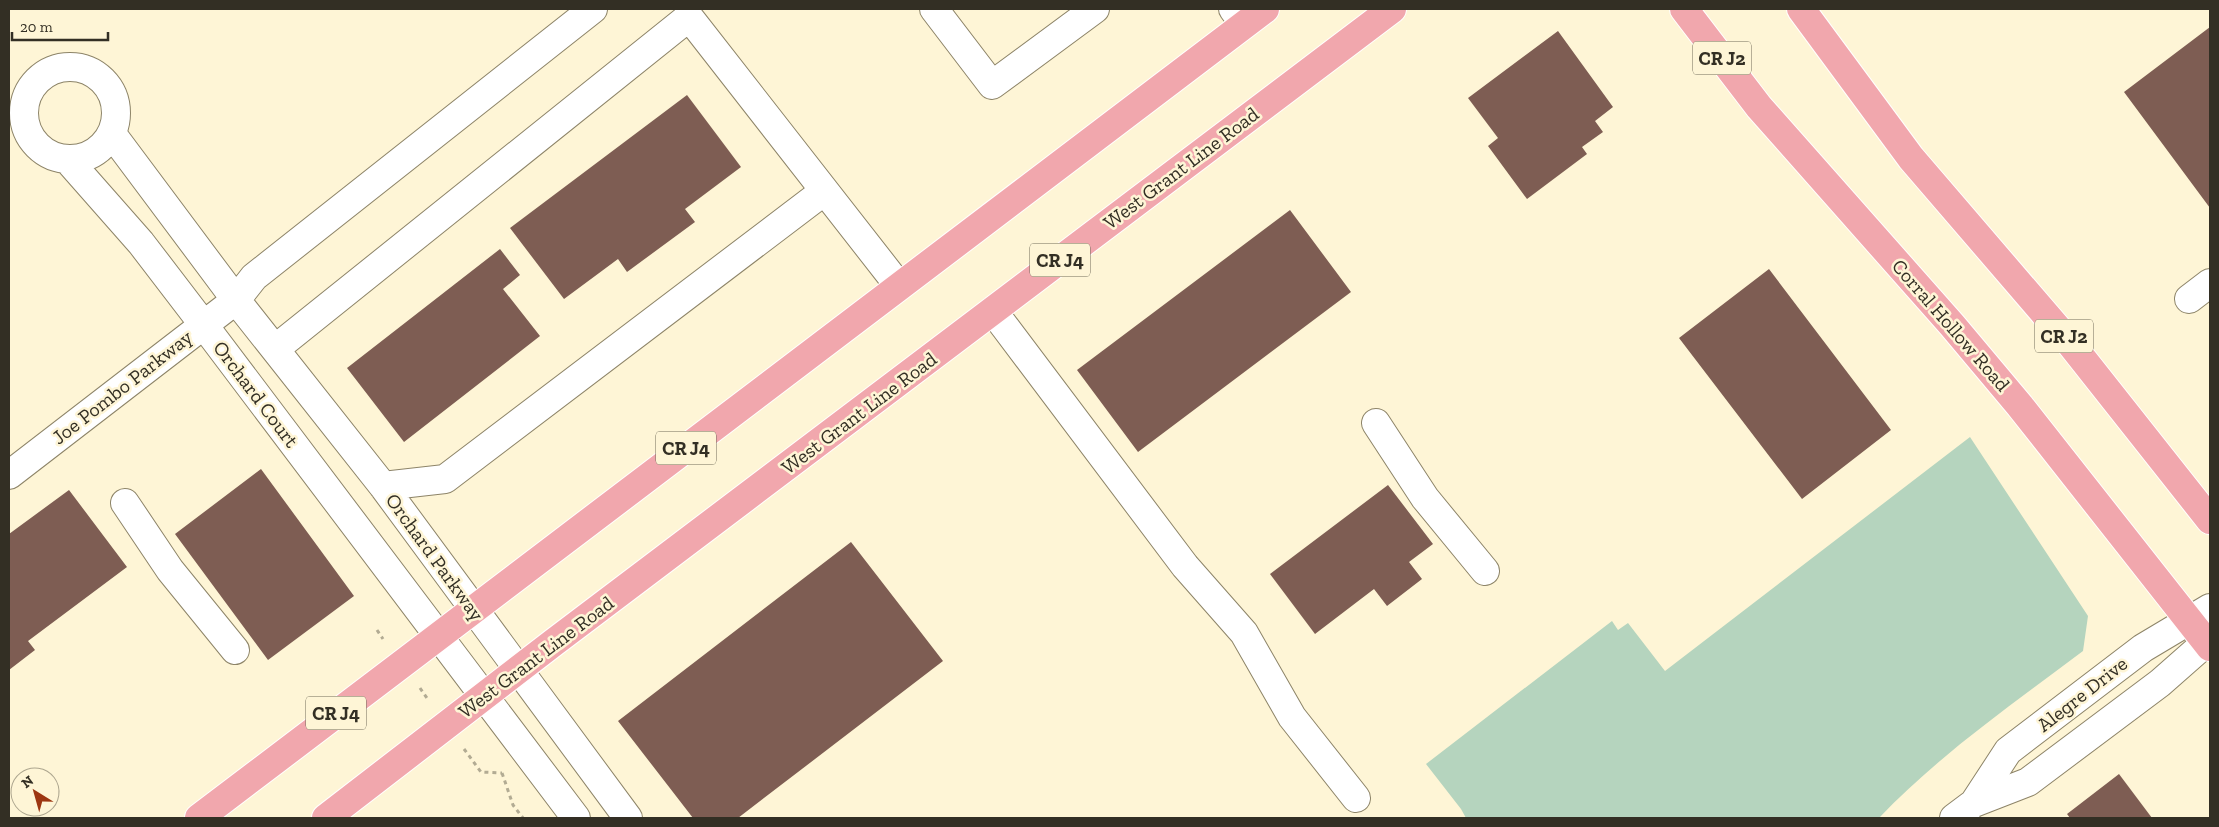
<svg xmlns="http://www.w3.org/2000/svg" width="2219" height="827" font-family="'Zilla Slab',serif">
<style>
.grass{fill:#b5d4be}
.building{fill:#7e5d53}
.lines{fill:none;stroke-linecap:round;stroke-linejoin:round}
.minor-casing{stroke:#8d8468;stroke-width:30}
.major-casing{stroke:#fff;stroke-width:30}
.path{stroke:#b2ab93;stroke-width:3;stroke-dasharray:4 4;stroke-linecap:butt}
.minor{stroke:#fff;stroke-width:28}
.major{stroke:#f1a7ad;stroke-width:28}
.labels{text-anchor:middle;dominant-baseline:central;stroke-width:5;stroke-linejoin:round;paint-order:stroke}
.shield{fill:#fef5d6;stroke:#706a59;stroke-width:1}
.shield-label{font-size:19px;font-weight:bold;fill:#332f24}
.street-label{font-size:20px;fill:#332f24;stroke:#fef5d6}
</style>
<rect width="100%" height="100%" fill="#fef5d6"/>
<!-- grass -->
<path class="grass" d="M1970 437 2088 616 2083 651C2013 704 1940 754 1879 818H1466L1461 809 1426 764 1612 621 1618 630 1628 623 1665 671Z"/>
<!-- building -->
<path class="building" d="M2210 27V208L2124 92Z
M1558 31 1613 107 1595 121 1603 132 1582 147 1587 154 1527 199 1488 146 1498 138 1468 98Z
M687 95 741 167 685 209 695 222 627 272 618 259 564 299 510 228Z
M1290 210 1351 292 1138 452 1077 370Z
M500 249 520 275 503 289 540 336 404 442 347 368Z
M1769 269 1891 430 1802 499 1679 338Z
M261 469 354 596 268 660 175 534Z
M1388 485 1433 544 1409 562 1422 579 1387 606 1374 589 1315 634 1270 574Z
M69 490 127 567 28 641 35 650 9 670V534Z
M851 542 943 661 738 818H693L618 721Z
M2119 774 2152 818H2070L2067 814Z"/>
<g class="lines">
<defs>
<path id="minor" d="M934 9 992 85 1095 9
M1233 9 1244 24
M24 113a46 46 0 1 1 92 0a46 46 0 1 1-92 0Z
M112 134 236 300 383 486 628 818
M67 159 141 243 203 324 576 818
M2189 299 2210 283
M993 311 1185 566 1244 633 1292 717 1356 798
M275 349 689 17 899 286
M1376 423 1425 498 1485 571
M9 475 236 300 254 277 593 9
M383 486 445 479 823 192
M125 503 170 570 235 650
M1974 803 2008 751 2143 648 2210 608
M1954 818 1974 803 2028 782 2160 683 2210 639"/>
<path id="major" d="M1684 9 1759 107 1952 325 2020 406 2210 647
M1801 9 1911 158 2070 343 2210 520
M199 818 1265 9
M326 818 553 643 1392 9"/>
</defs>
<!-- minor casing -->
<use href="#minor" class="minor-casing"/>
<!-- major casing -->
<use href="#major" class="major-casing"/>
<!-- path -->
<path class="path" d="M377 630 383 639
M420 688 429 701
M464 749 481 772 502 773
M502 773 513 805 523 818"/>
<!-- minor -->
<use href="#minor" class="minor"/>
<!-- major -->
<use href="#major" class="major"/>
</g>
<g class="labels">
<!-- shield labels -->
<g class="shield">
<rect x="1693" y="41.5" width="58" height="33" rx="4"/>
<rect x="1030" y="243.5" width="60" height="33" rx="4"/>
<rect x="2035" y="319.5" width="58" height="33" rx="4"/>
<rect x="656" y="431.5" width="60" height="33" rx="4"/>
<rect x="306" y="696.5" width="60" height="33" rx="4"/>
</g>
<g class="shield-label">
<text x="1722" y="58">CR J2</text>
<text x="1060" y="260">CR J4</text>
<text x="2064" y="336">CR J2</text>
<text x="686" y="448">CR J4</text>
<text x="336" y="713">CR J4</text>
</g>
<!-- street labels -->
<g class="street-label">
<text transform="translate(1181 168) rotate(-37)">West Grant Line Road</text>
<text transform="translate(1951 325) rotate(49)">Corral Hollow Road</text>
<text transform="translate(122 387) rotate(-38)">Joe Pombo Parkway</text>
<text transform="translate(256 394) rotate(53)">Orchard Court</text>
<text transform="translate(859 413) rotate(-37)">West Grant Line Road</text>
<text transform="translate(435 557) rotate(54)">Orchard Parkway</text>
<text transform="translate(536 657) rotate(-37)">West Grant Line Road</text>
<text transform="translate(2082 694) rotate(-38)">Alegre Drive</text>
</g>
</g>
<!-- border -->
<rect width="2219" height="827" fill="none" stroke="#332f24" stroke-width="20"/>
<!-- north arrow -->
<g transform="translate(35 792) rotate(323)"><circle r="24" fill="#fef5d6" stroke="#ada68f"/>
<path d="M0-4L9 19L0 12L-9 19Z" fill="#9d3611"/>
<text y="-8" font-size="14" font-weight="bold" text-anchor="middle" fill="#332f24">N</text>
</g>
<!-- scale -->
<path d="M12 32v8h96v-8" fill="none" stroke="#332f24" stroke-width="2.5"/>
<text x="20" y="32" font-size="15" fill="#332f24" stroke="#fef5d6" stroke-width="4" paint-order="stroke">20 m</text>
</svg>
